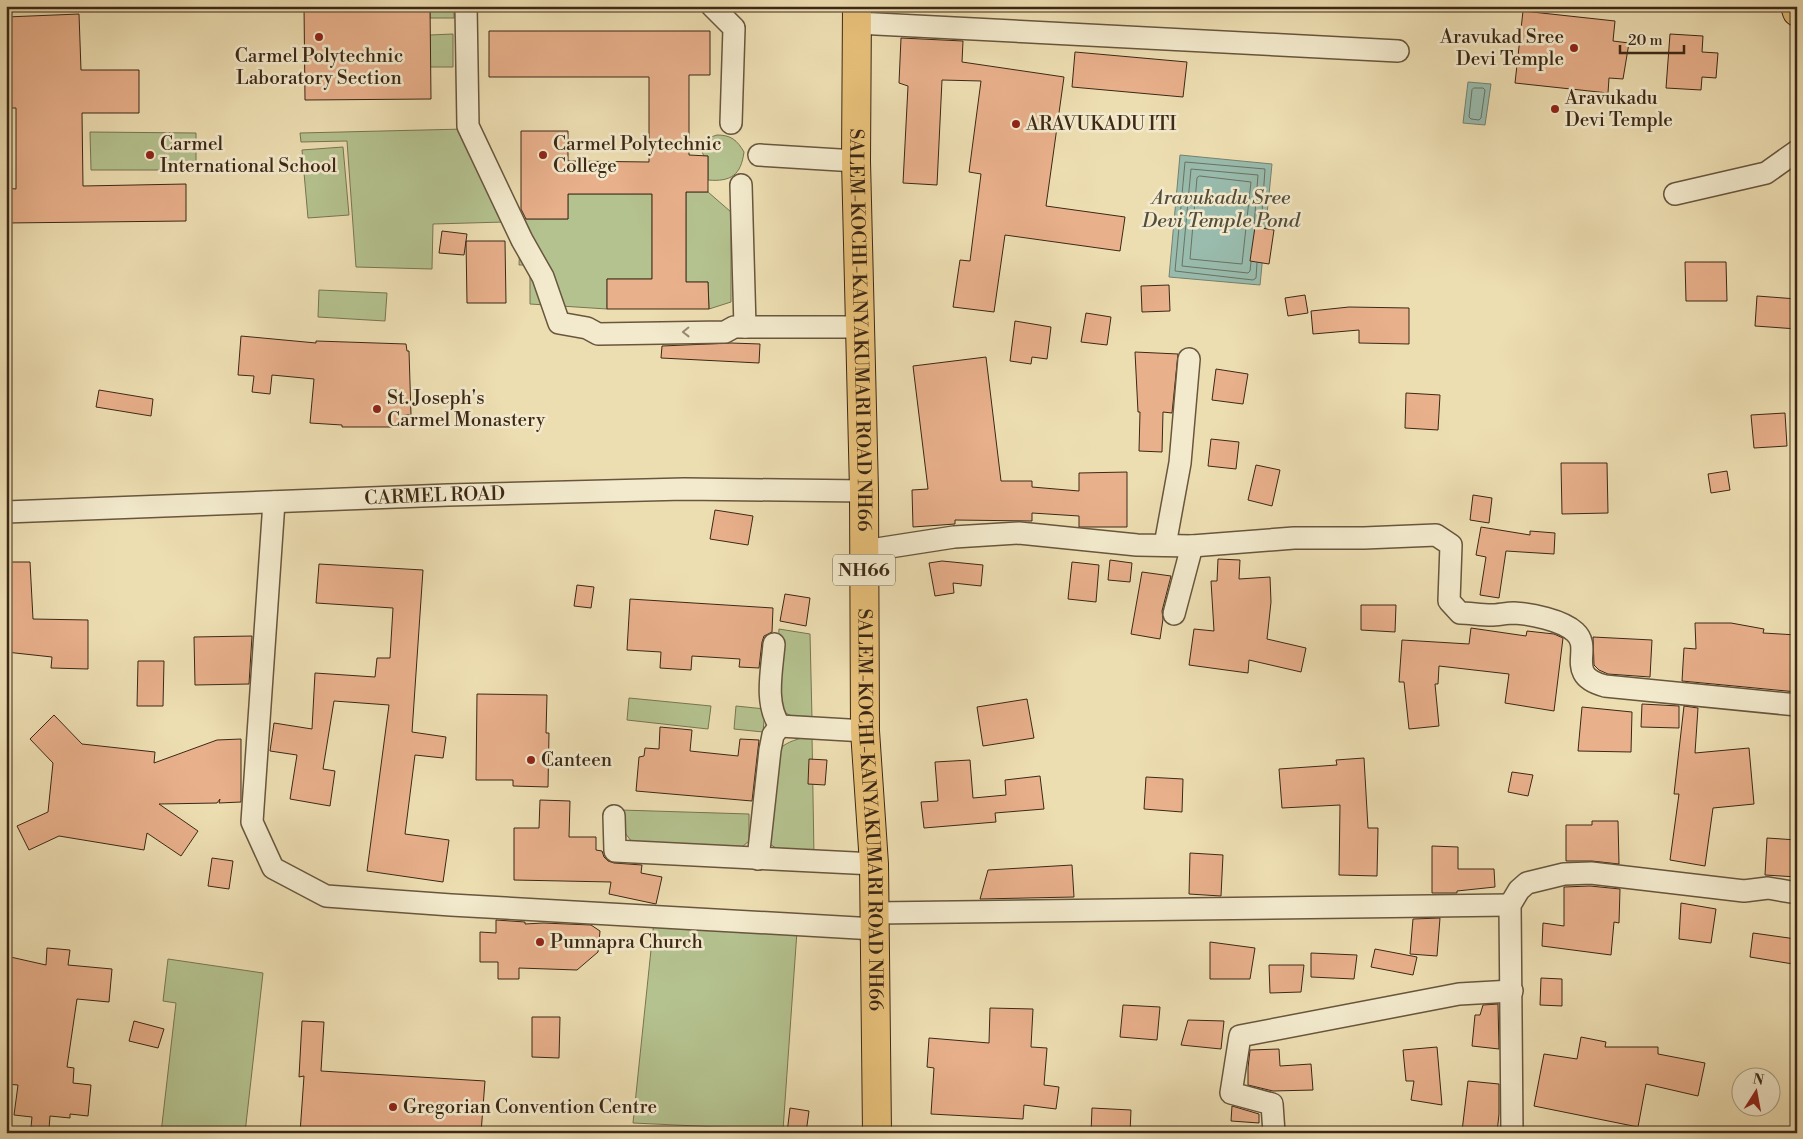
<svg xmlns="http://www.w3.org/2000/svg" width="1803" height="1139" font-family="'Libre Bodoni',serif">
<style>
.green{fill:#b4c28f;stroke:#787552}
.water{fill:#99bcae;stroke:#748171}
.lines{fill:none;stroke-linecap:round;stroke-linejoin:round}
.shore{stroke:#6a7262;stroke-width:1}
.building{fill:#e8b08b;stroke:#3c2816}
.minor-casing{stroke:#68563d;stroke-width:24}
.major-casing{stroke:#3c2816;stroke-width:30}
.highway-casing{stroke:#3c2816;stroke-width:30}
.minor{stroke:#f3eacd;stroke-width:21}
.major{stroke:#e6bf79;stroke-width:28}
.highway{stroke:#e6bf79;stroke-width:28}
.oneway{stroke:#988972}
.poi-dot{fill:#8f2418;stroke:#f3eacd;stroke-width:2}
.labels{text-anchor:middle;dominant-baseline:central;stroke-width:5;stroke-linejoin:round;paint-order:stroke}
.shield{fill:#f3eacd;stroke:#73624d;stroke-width:1}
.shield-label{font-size:18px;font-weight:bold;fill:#3c2816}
.poi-label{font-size:19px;fill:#3c2816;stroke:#f3eacd;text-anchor:start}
.street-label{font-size:19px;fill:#3c2816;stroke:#f3eacd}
.water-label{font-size:20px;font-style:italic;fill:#534d3c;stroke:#f3eacd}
</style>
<rect width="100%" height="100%" fill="#eddeb2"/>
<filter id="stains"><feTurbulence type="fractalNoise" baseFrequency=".004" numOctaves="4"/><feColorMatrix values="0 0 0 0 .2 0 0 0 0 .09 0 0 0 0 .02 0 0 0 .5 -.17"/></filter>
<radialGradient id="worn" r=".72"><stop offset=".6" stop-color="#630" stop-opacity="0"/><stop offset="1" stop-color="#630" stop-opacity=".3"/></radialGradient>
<!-- green -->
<path class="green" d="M430 6H454V18H430Z
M453 34V67H430V35Z
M465 129 504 222 433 224 432 269 356 267 347 141 301 142 300 133Z
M90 132 196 133V170H91Z
M717 135C731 135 737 140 744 152 741 175 731 182 708 180V156H704C697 144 707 138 717 135Z
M343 147 349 215 308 218 302 150Z
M686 192H708L731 212V302L709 309 708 282H686Z
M568 194H652V279H607V309L530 304V265H519L521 219H568Z
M319 290 387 293 385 321 318 317Z
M779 629 810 634 812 719C803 718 793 718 786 713 772 702 778 646 779 629Z
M629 698 711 706 708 729 627 720Z
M736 706 765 709 763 732 734 729Z
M812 735 814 857 776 848 768 843C770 823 771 758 783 746 791 740 803 738 812 735Z
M621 810 749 814V841L735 853 632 842 621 828Z
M654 921 797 931 783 1130 633 1123Z
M168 959 263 973 245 1133H161L176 1003 163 1001Z"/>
<!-- water -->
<path class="water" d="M1468 82 1491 84 1485 125 1463 123Z
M1180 155 1272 164 1260 285 1169 277Z"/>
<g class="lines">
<!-- shore -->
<path class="shore" d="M1474 88H1483L1485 90 1481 118 1479 120 1471 119 1469 117 1472 90Z
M1200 176 1251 182 1242 264 1190 259 1197 178Z
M1251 262 1250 271 1248 273 1182 266 1191 169 1258 175 1254 226
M1257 263 1256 278 1253 280 1175 271 1185 162 1265 169 1261 227"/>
</g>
<!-- building -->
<path class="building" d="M304 6H430L431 99 305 100Z
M1523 11 1615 21 1613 41 1629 43 1623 79 1609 78 1608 93 1515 83Z
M79 14 81 70H139V113H82L83 186 186 184V221L6 223V188L16 189V108H6V17Z
M489 31H710V75H689V155L708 156V192H686V282H708L709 309H607V279H652V194H568V219H526L521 209V131H568V161L649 162V77H489Z
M1670 34 1703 36 1702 52 1718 53 1716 78 1702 77 1701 90 1666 88Z
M901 38 963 41 962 62 1064 77 1046 206 1125 217 1120 251 1005 235 994 312 953 307 960 260 970 261 981 174 969 172 981 81 942 80 937 185 903 183 908 86 899 83Z
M1075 52 1187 62 1183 97 1072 87Z
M1255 227 1274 230 1269 264 1250 261Z
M442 231 467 234 464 255 439 253Z
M466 241H505L506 303H467Z
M1685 262H1726L1727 301H1686Z
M1169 285 1170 311 1142 312 1141 286Z
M1305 295 1308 313 1288 316 1285 298Z
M1757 296 1797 299V329L1755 326Z
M1349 307 1409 308V344L1359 343V330L1313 334 1311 311Z
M1086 313 1111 317 1107 345 1081 342Z
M1015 321 1051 327 1047 359 1032 357 1031 364 1010 361Z
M241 336 316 343V341L406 344 407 351H409L411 415H404V427H342V425L310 423 314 379 272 375 270 394 252 392 254 376 238 375Z
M731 343 760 344 759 363 661 358 662 346Z
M1135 352 1178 354 1172 413 1163 412 1162 452 1139 451 1140 412H1138Z
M986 357 1001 481H1032V487L1079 491V473L1127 472V527H1079V516L1032 513V521L955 520V524L913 527 912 490 928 489 913 366Z
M1216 369 1248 374 1243 404 1212 400Z
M99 390 153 399 151 416 96 407Z
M1406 393 1440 395 1438 430 1405 428Z
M1785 413 1787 446 1754 448 1751 415Z
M1211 439 1239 442 1236 469 1208 466Z
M1561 463H1607L1608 513 1562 514Z
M1256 465 1280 470 1272 506 1248 500Z
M1727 471 1730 490 1711 493 1708 474Z
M1473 495 1492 498 1489 523 1470 520Z
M715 510 753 516 748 545 710 539Z
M1481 527 1530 535V531L1555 533 1554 554 1506 551 1499 598 1480 595 1486 557 1476 555Z
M1218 559 1240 560 1239 579 1270 577 1271 602 1267 639 1306 648 1301 672 1249 660 1248 673 1189 665 1194 629 1214 631 1211 581H1217Z
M1110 560 1132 563 1130 582 1108 580Z
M942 561 983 565 981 586 953 583 954 593 935 596 929 563Z
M6 562H30L33 619 88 620V669L51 668 52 657 6 652Z
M1072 562 1099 565 1096 602 1068 599Z
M319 564 423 570 412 732 446 737 443 758 415 755 405 834 449 840 443 882 367 871 389 705 334 701 323 769 335 771 330 806 290 799 297 755 270 751 274 723 312 729 315 673 375 677 377 658H390L393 608 316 603Z
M1142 572 1171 576 1162 611 1163 619 1160 639 1131 634Z
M577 585 594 587 591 608 574 606Z
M785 594 810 598 806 626 780 621Z
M630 599 773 608 772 632 764 636 762 642 759 668 739 667 740 659 692 656 691 670 660 668 661 652 627 650Z
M1361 605H1396L1395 632 1361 630Z
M1695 623H1731L1764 629 1763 633 1797 635V692L1682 681 1684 648 1696 649Z
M1471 628 1526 636 1527 631 1554 634 1563 638 1554 711 1505 703 1509 674 1439 666 1438 684H1435L1439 726 1409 729 1404 682H1399L1402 640 1469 644Z
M252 636 249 684 195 685 194 637Z
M1593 637 1652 640 1650 677 1608 674 1599 670 1594 665Z
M138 661H164L163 706H137Z
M477 694 547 695 546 733H549L548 787 513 786V780H476Z
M1027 699 1034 738 983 746 977 707Z
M1642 704 1679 706V728L1641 727Z
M1684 706 1698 708 1695 753 1749 748 1754 804 1713 808 1705 866 1670 860 1679 794H1674Z
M1582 707 1632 712 1631 752 1578 751Z
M54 715 82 744 155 752 154 763 217 740 241 739V802L219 803 220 799 217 803 159 804 198 831 181 856 147 833 144 850 59 836 29 850 17 826 48 812 53 763 30 739Z
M660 727 692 730 690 751 738 756 740 739 759 740 752 801 636 791 639 757 644 756 645 748 659 749Z
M1364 758 1368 828H1378L1377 876 1339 875 1340 805 1282 808 1279 769 1337 765 1336 760Z
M809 759 827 760 825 785 808 784Z
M970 760 973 798 1006 795 1005 780 1040 776 1044 809 995 813 996 822 924 828 921 802 938 801 935 762Z
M1512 772 1533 775 1528 796 1508 792Z
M1146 777 1183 779 1182 812 1144 809Z
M540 800 570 801 569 837H596V850L602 851 604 857 608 861 614 863 642 865 641 873 662 877 656 904 609 894 611 882 514 880V828H539Z
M1592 821H1618L1619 864 1592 861H1566V825H1592Z
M1767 838 1797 840V877L1765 875Z
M1432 846 1458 847V869H1494L1495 887 1457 891V893H1432Z
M1190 853 1223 855 1221 896 1189 894Z
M212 858 233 861 229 889 208 886Z
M1072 865 1074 897 980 899 988 870Z
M1590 886 1620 889 1619 923 1614 922 1611 955 1542 946 1543 923 1564 926V887Z
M1681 903 1716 909 1711 943 1679 939Z
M1440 918 1437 956 1410 954 1413 919Z
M496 920 525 922V924L543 923 591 925 600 931 598 952 577 970 519 968V979H498V962H480V932L496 933Z
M1753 933 1796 939 1793 964 1750 957Z
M1210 942 1255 948 1250 979H1210Z
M47 948 70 950 68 965 112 969 109 1002 77 999 67 1067 74 1068 73 1083 91 1085 88 1116 70 1114V1118L50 1116 49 1129 31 1127 32 1117 14 1115 18 1085 6 1084V956L46 965Z
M1375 949 1417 957 1413 975 1371 967Z
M1311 953 1357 955 1354 979 1311 977Z
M1269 965H1304L1301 992 1270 993Z
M1541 978 1562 979V1006L1540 1005Z
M1498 1004 1499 1049 1472 1046 1475 1015H1480L1483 1005Z
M1123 1005 1160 1007 1157 1040 1120 1037Z
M990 1008 1033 1009 1031 1047 1047 1048 1044 1085 1059 1087 1056 1109 1024 1105 1023 1119 931 1114 934 1068 927 1067 929 1038 989 1043Z
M532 1017H560L559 1058 532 1057Z
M1188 1020 1224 1021 1221 1049 1181 1045Z
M134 1021 164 1029 158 1048 129 1041Z
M302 1021 324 1022 321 1071 485 1081 481 1133H300L304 1076 299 1077Z
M1581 1037 1606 1042 1605 1047H1658V1054L1705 1063 1698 1096 1646 1084 1638 1127 1534 1106 1544 1054 1577 1059Z
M1437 1047 1442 1105 1411 1100 1414 1081H1406L1403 1050Z
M1279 1049 1280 1066 1311 1064 1313 1090 1273 1091 1248 1085V1068L1250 1050Z
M1468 1081 1499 1084V1114L1497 1133 1462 1131Z
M1232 1106 1259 1114V1123L1231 1121Z
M790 1108 809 1111 806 1133H787Z
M1092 1108 1131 1110 1130 1133H1091Z"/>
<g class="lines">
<defs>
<g id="minor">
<path d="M466 6 468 126 522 240 543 277 559 323 587 328 598 334 725 332 734 327H861"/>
<path d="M712 6 734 28 731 123"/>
<path d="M857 23 1398 51"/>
<path d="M759 155 856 161"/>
<path d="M741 185 745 327"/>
<path d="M1675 194 1766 173 1797 151"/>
<path d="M274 502 252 822 273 868 326 896 451 905 875 929"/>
<path id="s1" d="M6 512 448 495 684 489 864 491"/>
<path d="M1165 545 1180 463 1189 359"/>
<path d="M864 551 954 537 1019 533 1137 545 1192 546 1294 538H1364L1436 535 1451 545 1449 601 1460 613C1470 613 1480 615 1491 615 1498 615 1506 613 1514 613 1531 614 1562 620 1575 632 1594 649 1563 675 1605 686L1797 705"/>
<path d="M1174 614 1192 546"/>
<path d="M774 644C772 670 764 704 780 726"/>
<path d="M780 726 865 731"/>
<path d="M614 816 615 851 874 864"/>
<path d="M758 859 770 750 773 735 780 726"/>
<path d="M875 913 1510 905"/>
<path d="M1274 1133 1272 1104 1231 1093 1240 1036 1459 994 1512 991"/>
<path d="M1512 1133 1510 905 1519 890 1527 883 1564 874 1591 873 1744 891 1768 888 1797 893"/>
</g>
<path id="major" d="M1795 6 1797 12"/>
<g id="highway">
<path id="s2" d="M857 6 856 161 864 491 865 731 874 864 877 1133"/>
</g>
</defs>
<!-- minor casing -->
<use href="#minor" class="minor-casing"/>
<!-- major casing -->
<use href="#major" class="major-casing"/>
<!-- highway casing -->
<use href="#highway" class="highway-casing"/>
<!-- minor -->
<use href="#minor" class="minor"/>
<!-- major -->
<use href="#major" class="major"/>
<!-- highway -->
<use href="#highway" class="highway"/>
</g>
<!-- one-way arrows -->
<defs><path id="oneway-chevron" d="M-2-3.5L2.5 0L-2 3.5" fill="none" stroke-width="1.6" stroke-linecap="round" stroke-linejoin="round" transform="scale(1.25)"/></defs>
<use class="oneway" href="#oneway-chevron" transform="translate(686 332) rotate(179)"/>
<!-- markers -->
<g class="poi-dot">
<circle cx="319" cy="37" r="5"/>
<circle cx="1574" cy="48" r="5"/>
<circle cx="1555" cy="109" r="5"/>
<circle cx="1016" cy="124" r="5"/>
<circle cx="150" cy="155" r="5"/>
<circle cx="543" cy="155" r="5"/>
<circle cx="377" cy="409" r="5"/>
<circle cx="531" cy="760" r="5"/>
<circle cx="540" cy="942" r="5"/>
<circle cx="393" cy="1107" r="5"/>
</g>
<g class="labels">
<!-- shield labels -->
<rect class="shield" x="833" y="554.5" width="62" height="31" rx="4"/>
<g class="shield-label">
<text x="864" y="570">NH66</text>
</g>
<!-- poi labels -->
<g class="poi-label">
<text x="1564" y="37" text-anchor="end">Aravukad Sree<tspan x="1564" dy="22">Devi Temple</tspan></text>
<text x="319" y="56" text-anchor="middle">Carmel Polytechnic<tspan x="319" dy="22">Laboratory Section</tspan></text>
<text x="1565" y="98">Aravukadu<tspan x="1565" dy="22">Devi Temple</tspan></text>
<text x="1026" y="124">ARAVUKADU ITI</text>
<text x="160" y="144">Carmel<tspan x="160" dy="22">International School</tspan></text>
<text x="553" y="144">Carmel Polytechnic<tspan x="553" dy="22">College</tspan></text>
<text x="387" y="398">St. Joseph's<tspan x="387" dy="22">Carmel Monastery</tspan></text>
<text x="541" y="760">Canteen</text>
<text x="550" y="942">Punnapra Church</text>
<text x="403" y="1107">Gregorian Convention Centre</text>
</g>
<!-- street labels -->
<g class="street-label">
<text stroke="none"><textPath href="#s2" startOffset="324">SALEM-KOCHI-KANYAKUMARI ROAD NH66</textPath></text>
<text stroke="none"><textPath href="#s1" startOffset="429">CARMEL ROAD</textPath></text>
<text stroke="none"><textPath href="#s2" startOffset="804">SALEM-KOCHI-KANYAKUMARI ROAD NH66</textPath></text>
</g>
<!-- water labels -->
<g class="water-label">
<text x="1221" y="198">Aravukadu Sree<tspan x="1221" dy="23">Devi Temple Pond</tspan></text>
</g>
</g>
<!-- margin -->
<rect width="1803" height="1139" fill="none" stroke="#eddeb2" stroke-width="25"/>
<rect x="8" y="8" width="1788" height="1124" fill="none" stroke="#3c2816" stroke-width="2.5"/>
<rect x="12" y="12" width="1778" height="1114" fill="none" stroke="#3c2816"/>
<!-- north arrow -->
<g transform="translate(1756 1092) rotate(11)"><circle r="24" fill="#f3eacd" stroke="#aa9c84"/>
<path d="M0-4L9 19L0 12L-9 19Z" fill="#8f2418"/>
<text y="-8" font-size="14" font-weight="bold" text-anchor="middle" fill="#3c2816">N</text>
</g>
<!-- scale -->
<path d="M1620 45v8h64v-8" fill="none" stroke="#3c2816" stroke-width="2.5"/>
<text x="1628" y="45" font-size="15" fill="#3c2816" stroke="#f3eacd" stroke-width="4" paint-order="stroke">20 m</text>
<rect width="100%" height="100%" filter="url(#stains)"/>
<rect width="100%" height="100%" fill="url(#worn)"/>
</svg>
